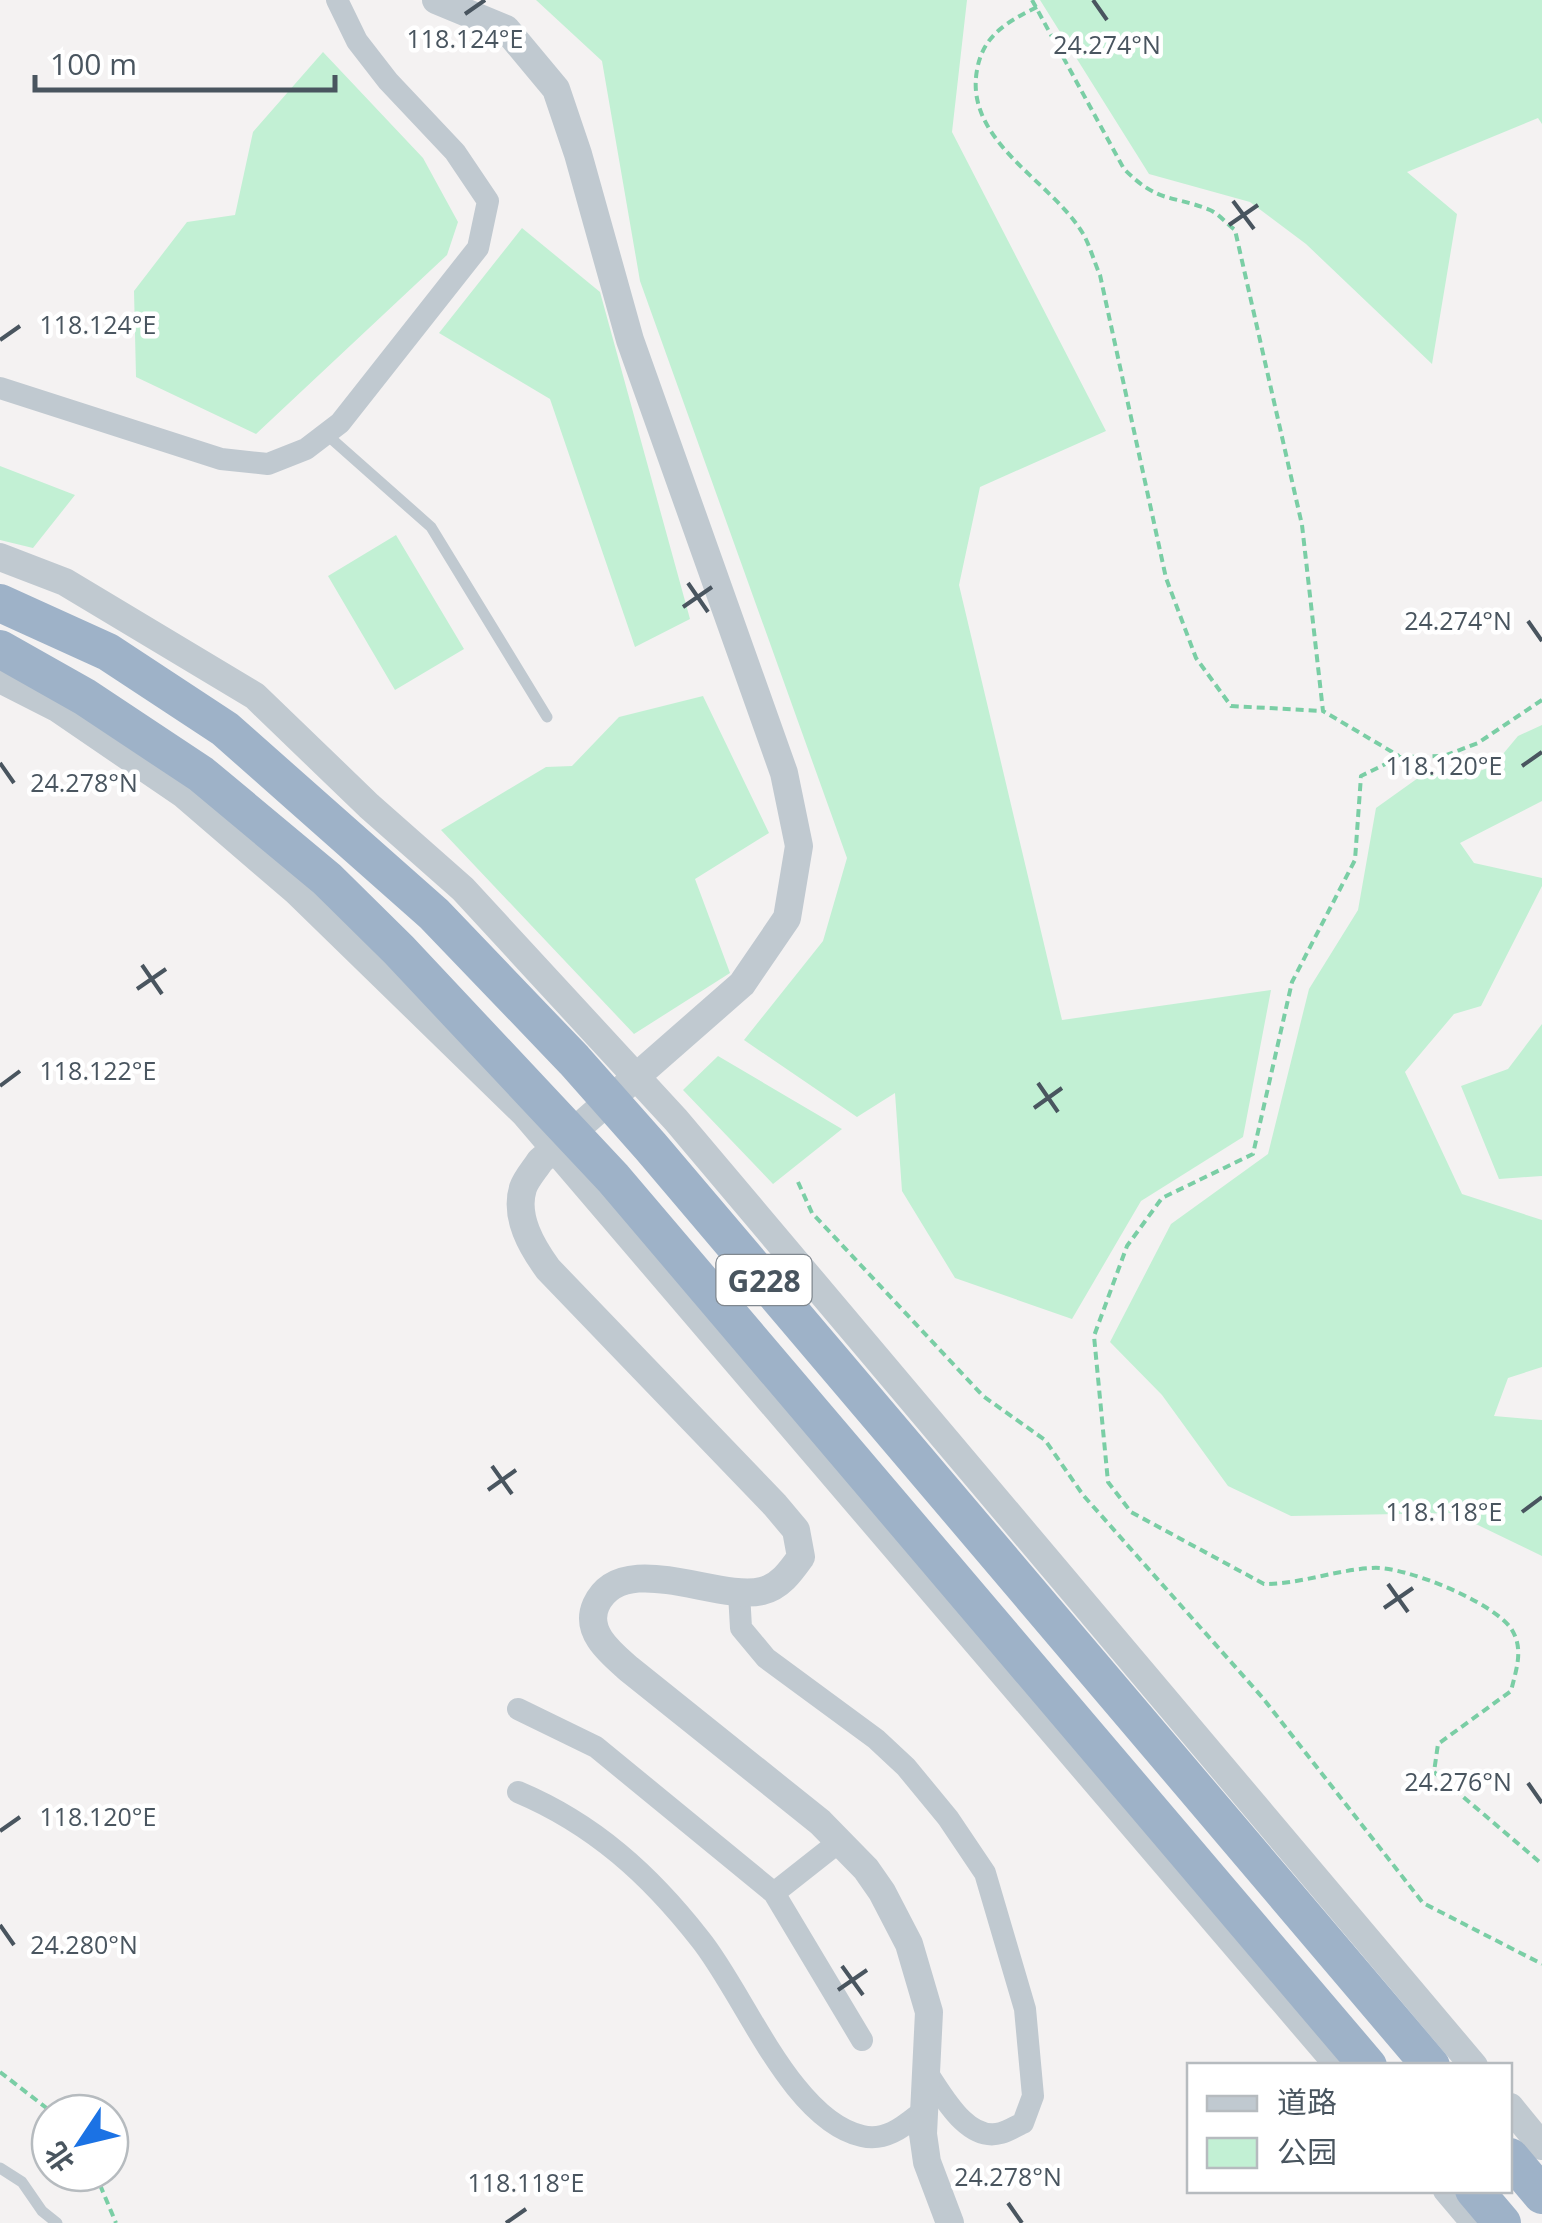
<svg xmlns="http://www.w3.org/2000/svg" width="1542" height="2223" font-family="'Open Sans','Noto Sans SC',sans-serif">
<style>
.green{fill:#c2f0d4}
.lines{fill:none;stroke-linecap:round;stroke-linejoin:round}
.path{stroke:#7acea5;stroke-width:4;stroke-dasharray:8 5;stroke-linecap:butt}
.service{stroke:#c0c9d0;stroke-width:11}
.minor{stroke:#c0c9d0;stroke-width:22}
.tertiary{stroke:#c0c9d0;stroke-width:28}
.trunk{stroke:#9eb2c8;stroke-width:38}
.ticks{fill:none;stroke:#49555f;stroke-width:4}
.labels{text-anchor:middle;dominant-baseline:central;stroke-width:9;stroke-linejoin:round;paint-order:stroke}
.shield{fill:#fff;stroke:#80888f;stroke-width:2.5}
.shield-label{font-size:30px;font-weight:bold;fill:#49555f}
.ticks-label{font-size:25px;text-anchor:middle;fill:#49555f;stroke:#fff;stroke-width:9;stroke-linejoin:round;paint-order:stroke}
</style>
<rect width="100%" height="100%" fill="#f4f2f2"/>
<!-- green -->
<path class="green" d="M536 0H967L952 132 1106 431 980 487 959 585 1062 1020 1271 990 1243 1137 1141 1201 1072 1319 955 1278 902 1191 895 1093 857 1117 744 1040 823 941 847 858 640 281 602 61Z
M1040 0H1542V124L1538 118 1407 172 1457 214 1432 364 1306 244 1250 202 1149 174Z
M323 52 423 158 458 222 447 255 256 434 136 377 134 291 187 222 235 215 253 132Z
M522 228 600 292 690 619 635 647 550 399 439 333Z
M0 466 75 495 33 548 0 540Z
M396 535 464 649 395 690 328 576Z
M703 696 769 833 695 879 730 973 634 1034 441 830 546 767 572 766 619 717Z
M1542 725V801L1460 843 1474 863 1542 878V886L1481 1006 1454 1014 1405 1072 1462 1194 1542 1220V1367L1508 1378 1494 1416 1542 1420V1556L1453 1513 1291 1516 1228 1486 1162 1395 1110 1342 1171 1224 1268 1154 1309 989 1358 910 1376 808 1425 773 1455 780 1493 766 1518 736Z
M1542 1024V1176L1499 1179 1461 1086 1508 1069Z
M718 1056 842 1129 773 1184 683 1090Z"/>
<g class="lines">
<!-- path -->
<path class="path" d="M1032 0 1124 169C1159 204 1170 194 1210 210 1219 214 1227 224 1235 230L1302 525 1323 711 1399 756
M1037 7C1007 22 983 35 977 70 964 141 1050 180 1082 232 1090 245 1094 262 1100 275L1166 578 1196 658 1231 706 1323 711
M1542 700 1478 743 1444 756 1400 757 1361 776 1355 860 1292 982 1253 1154 1162 1198 1127 1246 1094 1336 1108 1482 1131 1512 1264 1584C1301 1584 1335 1570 1372 1568 1403 1565 1496 1603 1512 1630 1524 1650 1516 1670 1511 1691L1438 1744 1434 1772 1542 1864
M798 1182 812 1213 983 1396 1045 1440 1083 1495 1262 1697 1423 1903 1542 1964
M0 2072 53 2113
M95 2173 116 2223"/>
<!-- service -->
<path class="service" d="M326 434 431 527 547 717
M0 2168 22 2182 42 2211 57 2223"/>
<!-- minor -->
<path class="minor" d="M0 388 221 459 268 464 306 449 340 423 478 248 488 201 455 152 388 81 357 41 337 0
M739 1593 741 1628 766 1658 876 1739 906 1767 948 1818 985 1873 1025 2009 1033 2096 1023 2123C1016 2126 1008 2131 1001 2133 967 2143 942 2094 926 2071
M518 1709 596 1747 774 1893 862 2040
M518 1792C594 1824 650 1875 700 1939 744 1993 791 2120 862 2136 887 2142 905 2125 923 2111
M774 1893 840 1841"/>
<!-- tertiary -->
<path class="tertiary" d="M436 0 506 29 556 89 578 154 630 340 784 773 799 846 787 918 742 984 540 1161C535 1169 526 1179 523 1188 514 1217 532 1247 548 1269L775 1505 796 1530 801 1557C791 1571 780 1587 762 1591 717 1602 622 1548 596 1605 584 1632 611 1653 629 1669L820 1822 866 1869 882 1892 909 1944 929 2012 923 2134 927 2162 950 2223
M0 557 65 582 255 696 369 806 463 889 676 1120 1474 2066
M0 679 57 708 183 794 297 892 524 1113 1339 2066
M1510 2107 1542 2146
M1447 2190 1475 2223"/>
<!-- trunk -->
<path class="trunk" d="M0 603 108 652 225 729 434 914 574 1060 651 1147 1431 2066
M0 649 85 697 201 774 327 879 399 950 613 1178 1368 2066
M1510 2157 1542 2195
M1474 2190 1502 2223"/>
</g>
<!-- ticks -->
<path class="ticks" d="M1093 0 1107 20M465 14 485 0M1233 201 1254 229M1229 225 1258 205M0 340 20 326M688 583 708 612M683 607 712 587M1528 621 1542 641M0 763 14 783M1522 766 1542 752M142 965 162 994M137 989 166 969M1038 1083 1058 1112M0 1086 20 1071M1034 1108 1062 1088M492 1466 512 1494M488 1490 516 1470M1522 1512 1542 1497M1388 1584 1408 1612M1384 1608 1413 1588M1528 1783 1542 1803M0 1831 20 1817M0 1925 14 1945M842 1966 863 1995M838 1990 867 1970M1008 2203 1022 2223M506 2223 526 2209"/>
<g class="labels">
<!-- shield labels -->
<rect class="shield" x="716.5" y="1255" width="95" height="50" rx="8"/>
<g class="shield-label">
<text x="764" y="1280">G228</text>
</g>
</g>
<g class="ticks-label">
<text x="465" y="48">118.124°E</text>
<text x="1107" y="54">24.274°N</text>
<text x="98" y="334">118.124°E</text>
<text x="1458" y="630">24.274°N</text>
<text x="1444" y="775">118.120°E</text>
<text x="84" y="792">24.278°N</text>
<text x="98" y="1080">118.122°E</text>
<text x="1444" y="1521">118.118°E</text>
<text x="1458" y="1791">24.276°N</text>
<text x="98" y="1826">118.120°E</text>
<text x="84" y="1954">24.280°N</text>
<text x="1008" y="2186">24.278°N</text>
<text x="526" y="2192">118.118°E</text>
</g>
<!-- legend -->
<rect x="1187" y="2063" width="325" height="130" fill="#ffffff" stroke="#b6bbbf" stroke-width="2.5"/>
<rect x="1207" y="2096" width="50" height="15" fill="#c0c9d0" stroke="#b6bbbf" stroke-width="2.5"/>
<text x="1277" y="2113" font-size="30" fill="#49555f">道路</text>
<rect x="1207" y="2138" width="50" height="30" fill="#c2f0d4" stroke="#b6bbbf" stroke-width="2.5"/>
<text x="1277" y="2163" font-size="30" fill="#49555f">公园</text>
<!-- north arrow -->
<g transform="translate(80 2143) rotate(235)"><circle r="48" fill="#ffffff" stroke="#b6bbbf" stroke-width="2.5"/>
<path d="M0-8L18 38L0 25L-18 38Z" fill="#1b72e4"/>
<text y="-15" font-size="28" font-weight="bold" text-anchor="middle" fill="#49555f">北</text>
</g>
<!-- scale -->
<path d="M35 75v15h300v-15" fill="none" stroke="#49555f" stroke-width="5"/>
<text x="50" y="75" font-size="30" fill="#49555f" stroke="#ffffff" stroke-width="8" paint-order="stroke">100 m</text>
</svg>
